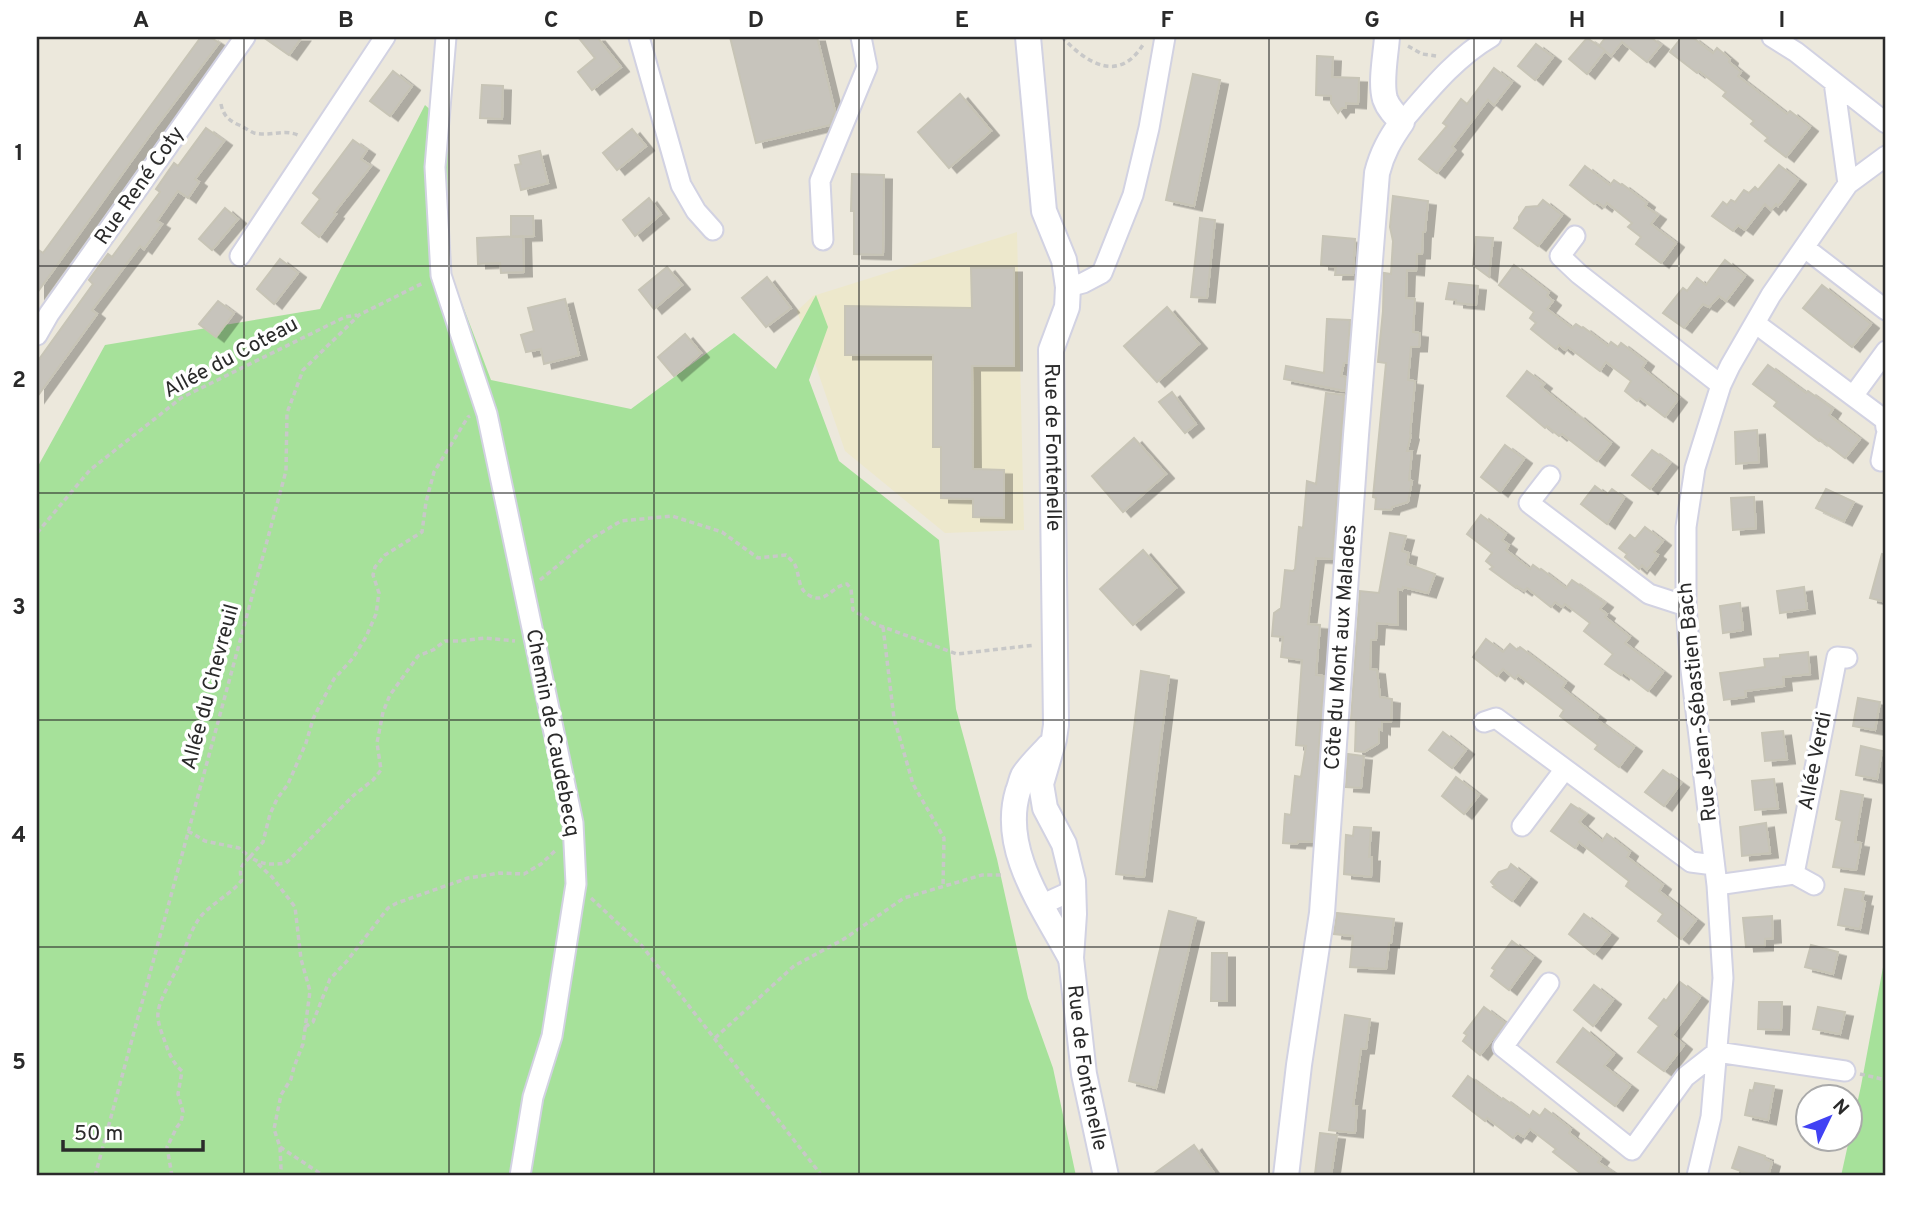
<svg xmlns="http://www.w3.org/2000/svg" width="1923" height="1213" font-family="Overpass,sans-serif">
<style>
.education{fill:#ede8cc}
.green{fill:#a6e19a}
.building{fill:#c7c4bc;stroke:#c7c4b6;stroke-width:2;filter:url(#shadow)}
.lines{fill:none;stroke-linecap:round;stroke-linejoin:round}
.minor-casing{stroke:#d2d2e2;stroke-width:23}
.tertiary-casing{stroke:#d2d2e2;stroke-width:28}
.path{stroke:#c8c8c8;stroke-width:3.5;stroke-dasharray:5 3.5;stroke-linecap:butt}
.minor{stroke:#fff;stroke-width:19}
.tertiary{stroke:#fff;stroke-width:24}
.grid{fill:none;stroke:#2a2a2a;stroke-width:2;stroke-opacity:0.55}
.labels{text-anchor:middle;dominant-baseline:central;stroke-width:7;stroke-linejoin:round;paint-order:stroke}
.street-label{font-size:21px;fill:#2a2a2a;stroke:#fff}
.neatline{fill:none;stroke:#2a2a2a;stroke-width:2.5}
.grid-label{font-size:23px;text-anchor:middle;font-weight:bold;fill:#2a2a2a}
</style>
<defs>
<filter id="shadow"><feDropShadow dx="8" dy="4.5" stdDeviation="0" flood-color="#0004"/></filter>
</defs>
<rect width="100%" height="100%" fill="#ece8dc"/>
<!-- education -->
<path class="education" d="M1017 232 1024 530 945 533 845 451 797 311 813 296Z"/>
<!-- green -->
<path class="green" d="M425 105 448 126 447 264 491 380 631 409 734 333 776 369 816 295 828 327 809 380 839 461 939 540 956 709 997 859 1028 998 1053 1068 1076 1176H37V468L105 345 320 309Z
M1886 951V1176H1841L1861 1086Z"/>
<!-- building -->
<path class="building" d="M201 37H210L219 43 150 135 37 293V249L43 253Z
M263 37H302L289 55Z
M578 37H597L621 67 592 90 578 72 595 58Z
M730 37H817L835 111 830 125 756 143Z
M1606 37H1650L1661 45 1647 62 1622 42 1611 56 1605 51 1587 74 1569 59 1587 38 1605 50 1599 46Z
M1682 37H1692L1713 53 1717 48 1730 59 1729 62 1741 72 1738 76 1787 114 1790 111 1810 127 1786 157 1765 141 1768 138 1751 124 1754 121 1723 96 1726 92 1699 71 1697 73 1670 52Z
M1536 44 1553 57 1535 80 1518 66Z
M1317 56 1333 57 1332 77 1359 78 1358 104 1346 103V108H1342L1338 113 1331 103V96L1316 95Z
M1494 68 1512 82 1494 105 1488 100 1452 147 1455 150 1437 173 1419 159 1447 126 1443 123 1461 99 1467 104Z
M393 71 412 86 390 116 370 101Z
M1193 74 1220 80 1194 206 1166 200Z
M482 85 503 86 502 119 480 118Z
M960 94 991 131 949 168 918 132Z
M206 128 224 141 195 179 199 182 188 198 178 191 157 221 162 224 144 249 140 246 92 310 97 314 37 397V362L93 284 89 280 108 254 112 257 160 192 156 189 174 163 178 166Z
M632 129 646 146 617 170 603 153Z
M353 140 367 150 361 159 371 166 334 213 336 214 319 237 302 223 320 199 313 193Z
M540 151 548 183 521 190 515 165 521 164 519 156Z
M1779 165 1798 180 1778 206 1776 204 1771 210 1765 204 1745 230 1738 225 1733 231 1712 216 1723 202 1727 205 1731 200 1735 202 1744 190 1749 193 1755 187 1758 190Z
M1585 166 1610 185 1614 180 1621 185 1622 184 1647 203 1645 206 1658 215 1651 224 1676 243 1661 263 1636 244 1641 237 1628 227 1632 223 1607 203 1604 207 1597 202 1594 204 1570 185Z
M852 174 884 175 883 255 854 254V211H851Z
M1393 196 1428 201 1425 232H1423L1422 254H1417L1416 271 1407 270 1406 298 1415 299 1413 332 1420 333 1419 347H1411L1408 380 1415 381 1410 434 1411 435 1407 451H1412L1409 480 1412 481 1408 502 1392 507 1391 510 1375 509 1376 498 1373 497 1386 363 1378 362 1383 311 1384 273 1391 274 1393 241 1390 227Z
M649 198 661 214 635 236 623 220Z
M1543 200 1562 215 1538 246 1514 228 1519 221V217L1526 207 1538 206Z
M225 208 238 219 212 250 199 239Z
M511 216H533L534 236 511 237Z
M1200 218 1215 220 1207 298 1191 297Z
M523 236 524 272 501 273 500 263 478 264 477 238Z
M1323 236 1355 239 1353 275H1335L1336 267 1321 265Z
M1476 237 1493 238 1489 277 1473 265Z
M280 259 298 273 274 304 257 289Z
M1725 260 1745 276 1726 301 1719 296 1709 307 1703 304 1684 328 1663 313 1683 288 1687 291 1697 278 1706 285Z
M1514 265 1549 292 1547 296 1553 301 1547 309 1572 328 1576 324 1582 328 1583 327 1608 346 1611 342 1618 347 1621 343 1646 362 1642 368 1679 398 1665 417 1640 398 1637 401 1625 391 1631 381 1606 362 1600 371 1568 347 1565 350 1559 345 1556 349 1531 329 1536 323 1530 318 1534 312 1499 285Z
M667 267 682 285 654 309 639 290Z
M971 268H1014V366H972L973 469 1004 470V518L973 517V499L941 498V447H933V355H845V306L972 308Z
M767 277 791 308 766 327 742 298Z
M1449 283 1478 286 1476 305 1456 303V300L1446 299Z
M1822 285 1871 324 1852 347 1803 308Z
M565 299 579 355 544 364 541 349 526 352 521 335 534 331 528 308Z
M218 301 234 313 216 337 199 324Z
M1167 307 1199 344 1157 382 1124 346Z
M1327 319 1350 320 1347 363H1344L1341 376 1346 377 1345 391 1284 379 1286 366 1324 373Z
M685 334 701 353 674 376 658 357Z
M1768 365 1806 393 1808 391 1833 409 1829 415 1860 439 1845 458 1820 439 1819 441 1774 406 1777 402 1753 384Z
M1527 371 1544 384 1541 387 1576 415 1577 414 1611 443 1597 461 1562 434 1559 436 1547 426 1545 428 1507 396Z
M1172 392 1196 424 1185 433 1159 402Z
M1326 393 1344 395 1332 559 1316 558 1308 624 1320 625 1316 675 1324 676 1312 842 1298 841 1297 844 1283 843 1285 814 1291 815 1295 776 1301 777 1306 746 1296 745 1302 660 1281 657 1283 637 1272 636 1274 613 1281 608 1285 570 1293 571 1295 569 1299 527 1303 528 1307 481 1316 484Z
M1757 430 1759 462 1736 464 1735 432Z
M1134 438 1166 474 1123 512 1092 476Z
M1505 445 1524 459 1500 492 1481 477Z
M1652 450 1670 463 1650 489 1632 475Z
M1595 486 1607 495 1612 489 1624 498 1607 524 1581 504Z
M1826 489 1854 502 1844 521 1816 508Z
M1754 497 1756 528 1733 530 1731 498Z
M1481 515 1506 534 1502 540 1509 545 1506 550 1530 569 1533 565 1540 570 1541 569 1566 588 1572 580 1605 603 1600 609 1607 614 1605 617 1630 637 1625 643 1663 672 1648 691 1623 672 1621 675 1605 664 1613 654 1584 631 1590 623 1565 604 1562 607 1555 602 1551 607 1527 588 1524 591 1517 586 1516 588 1490 569 1493 567 1486 561 1492 553 1467 534Z
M1645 527 1663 541 1654 552 1658 555 1647 570 1642 565 1639 569 1625 557 1627 554 1619 548 1630 535 1635 539Z
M1390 533 1406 536 1402 551 1409 553 1407 564 1435 574 1428 593 1403 587 1402 590 1398 589V625L1377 623 1376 640H1371L1370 669 1377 670 1380 697 1392 699 1391 722H1382V730L1379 729V743L1364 752 1355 751 1356 720H1351L1360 591 1379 593Z
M1143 550 1176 588 1133 625 1100 589Z
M1882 554 1886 555V602L1870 598Z
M1804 587 1807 609 1780 613 1777 591Z
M1740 603 1743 630 1723 633 1720 606Z
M1486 639 1503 652 1510 644 1517 650 1520 647 1566 682 1562 688 1598 716 1596 719 1634 747 1619 767 1595 749 1598 745 1560 716 1564 710 1518 675 1515 679 1503 669 1497 676 1473 657Z
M1808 652 1810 674 1783 677 1784 686 1745 691 1746 697 1724 700 1720 673 1765 667 1764 659 1780 658V655Z
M1141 671 1169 676 1144 877 1116 874Z
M1858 698 1880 702 1875 730 1853 726Z
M1783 731 1787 759 1765 761 1762 733Z
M1443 732 1466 750 1452 768 1429 750Z
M1861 746 1882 751 1877 779 1856 775Z
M1348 754 1364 756 1361 788 1346 787Z
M1663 770 1681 783 1664 806 1645 792Z
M1456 777 1479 795 1464 814 1442 796Z
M1774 779 1778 808 1755 810 1752 781Z
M1841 791 1863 795 1855 842 1861 843 1856 870 1833 867 1842 821 1836 819Z
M1571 804 1586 814 1579 822 1602 841 1607 834 1630 852 1627 857 1663 885 1659 891 1696 920 1681 939 1658 921 1663 914 1626 886 1629 881 1579 842 1575 848 1551 831Z
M1766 823 1770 853 1742 856 1740 827Z
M1354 827 1371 828 1369 857H1372L1371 877 1344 874 1346 835 1353 836Z
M1511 864 1529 878 1512 901 1493 887 1495 886 1491 882 1499 872 1508 869Z
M1845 889 1864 892 1862 901 1865 902 1860 929 1838 925Z
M1169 911 1196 918 1156 1088 1129 1081Z
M1337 913 1394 919 1391 943H1389L1386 969 1350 967 1353 936 1334 934Z
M1584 914 1610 934 1594 954 1569 934Z
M1772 916 1773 938 1765 939V946L1746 947 1743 918Z
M1512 941 1533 957 1509 990 1491 976 1495 970 1492 968Z
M1811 945 1838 952 1833 974 1805 967Z
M1212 953H1227V1001H1211Z
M1680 982 1700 997 1672 1035 1684 1045 1664 1071 1638 1052 1659 1026 1649 1018 1664 999 1666 1001Z
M1594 985 1613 1000 1593 1026 1574 1010Z
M1759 1002H1782L1781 1030 1758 1029Z
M1484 1007 1505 1023 1480 1055 1463 1041 1467 1035 1464 1033Z
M1818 1007 1845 1012 1840 1034 1813 1029Z
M1345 1015 1370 1019 1366 1049H1361L1353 1106H1357L1355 1133 1329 1130Z
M1583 1028 1614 1054 1604 1066 1630 1086 1615 1106 1557 1062Z
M1468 1076 1501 1100 1503 1098 1529 1117 1533 1111 1540 1116 1545 1109 1571 1129 1569 1133 1601 1158 1598 1162 1618 1176H1584L1553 1152 1556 1149 1530 1129 1524 1137 1517 1133 1513 1138 1487 1118 1485 1121 1453 1096Z
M1755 1083 1774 1086 1768 1120 1745 1115 1750 1090 1753 1091Z
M1320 1133 1337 1135 1331 1176 1315 1174Z
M1194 1145 1216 1176H1151Z
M1739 1147 1765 1156V1159L1772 1162 1768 1176H1755L1732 1168Z"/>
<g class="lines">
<defs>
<path id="minor" d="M446 37 435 167 441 275 487 414 573 823 576 884 552 1036 533 1097 520 1176
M639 37 681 185 696 211 713 230
M1772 37 1796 52 1886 123
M1834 82 1848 184
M1402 122C1429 91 1455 58 1491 37
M1575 236 1560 256 1579 274 1721 385
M823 240 820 181 867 67 861 37
M1805 248 1886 310
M240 256 385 37
M1068 287 1083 283 1102 273 1133 195 1149 128 1165 37
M1755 323 1885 420 1886 428
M37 335 49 314 245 37
M1853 396 1886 351
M1881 461 1886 436
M1550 476 1529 503 1649 594 1686 606
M1484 722 1496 718 1691 862 1714 865
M1522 826 1565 769
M1794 874 1814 885
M1717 885 1794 874 1837 657 1847 658
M1041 905 1074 890
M1549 983 1503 1047 1632 1150 1685 1077 1717 1052 1845 1071
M1697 1176 1711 1117 1723 978 1717 885 1691 670 1686 606V527L1695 468 1721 385 1730 366 1771 295 1848 184 1886 156"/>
<g id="tertiary">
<path id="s1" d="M1028 37 1044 211 1064 260 1068 287 1067 307 1051 350 1056 725 1054 739 1041 784 1045 808 1064 844 1073 881 1074 914 1071 958 1084 1074 1106 1176"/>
<path d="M1048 747C1040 756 1029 766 1023 776 1021 780 1020 787 1018 791 1000 850 1044 908 1070 957"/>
<path id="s2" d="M1286 1176 1299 1065 1322 913 1356 435 1377 173C1382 153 1390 139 1402 122 1395 115 1388 108 1385 99 1380 82 1386 54 1387 37"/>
</g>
</defs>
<!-- minor casing -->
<use href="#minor" class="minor-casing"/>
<!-- tertiary casing -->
<use href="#tertiary" class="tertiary-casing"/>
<!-- path -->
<path class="path" d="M1062 37C1087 64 1120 84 1144 43
M1408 46 1422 54 1436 56
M221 104C223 115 229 121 239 125 244 127 249 131 254 133 270 137 285 128 300 136
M37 533 90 470 181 398 345 317 357 315
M540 580 589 540 621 521 672 516 722 532 758 558 786 555C787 556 793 562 794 563 800 573 797 587 807 594 825 607 832 585 847 584L851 589 853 610 875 624 957 654 1035 645
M883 627 894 718 913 784 944 838 943 887
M188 831 205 841 239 848 250 857
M250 857 263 842 270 814 277 799 288 784 306 743 313 719 319 707 334 679 353 658 366 637 376 614 379 593 373 575 375 567 385 555 422 532 426 502 434 472 468 417 470 416
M258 864 272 877 295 907 301 959 310 991 303 1044 294 1067 291 1079 281 1095 274 1129 280 1147 281 1169 279 1176
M591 898 642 946 822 1176
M305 1027 313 1022 330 979 347 961 388 908 397 903 468 878 500 873 524 874 541 864 557 849
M715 1038 794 966 844 939 904 898 982 875H1003
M1860 1074 1886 1080
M280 1147 324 1176
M95 1176 286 471 287 413 303 370 359 315 423 283
M172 1176 167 1147 177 1127 181 1122 183 1112 178 1094 182 1071C172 1062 168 1051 164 1039 161 1031 157 1021 158 1013 159 998 176 974 181 959 187 944 191 928 202 915 214 902 231 894 242 880 238 869 242 865 250 857 262 865 272 865 286 863L354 795 373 780 381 770 377 743 383 712 390 695 418 656 433 650 445 641H460L485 638 515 641"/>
<!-- minor -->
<use href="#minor" class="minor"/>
<!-- tertiary -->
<use href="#tertiary" class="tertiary"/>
</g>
<!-- grid -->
<path class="grid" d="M244 37V1176M449 37V1176M654 37V1176M859 37V1176M1064 37V1176M1269 37V1176M1474 37V1176M1679 37V1176M37 266H1886M37 493H1886M37 720H1886M37 947H1886"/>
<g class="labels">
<!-- street labels -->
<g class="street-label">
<text transform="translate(140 186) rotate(-55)">Rue René Coty</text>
<text transform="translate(231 358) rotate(-28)">Allée du Coteau</text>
<text stroke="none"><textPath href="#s1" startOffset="418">Rue de Fontenelle</textPath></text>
<text stroke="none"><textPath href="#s2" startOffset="532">Côte du Mont aux Malades</textPath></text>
<text transform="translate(211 687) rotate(-75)">Allée du Chevreuil</text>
<text transform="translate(1698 702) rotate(-96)">Rue Jean-Sébastien Bach</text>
<text transform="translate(552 733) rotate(79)">Chemin de Caudebecq</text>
<text transform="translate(1816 761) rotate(-79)">Allée Verdi</text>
<text stroke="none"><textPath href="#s1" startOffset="1048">Rue de Fontenelle</textPath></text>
</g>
</g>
<!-- border -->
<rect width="1923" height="1213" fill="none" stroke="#ffffff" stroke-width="77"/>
<!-- north arrow -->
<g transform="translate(1829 1118) rotate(47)"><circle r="33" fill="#ffffff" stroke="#aaaaaa" stroke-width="2"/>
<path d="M0-5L12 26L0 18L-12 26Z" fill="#4142f4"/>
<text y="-10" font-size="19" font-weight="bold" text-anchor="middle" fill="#2a2a2a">N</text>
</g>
<!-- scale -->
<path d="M63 1140v10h140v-10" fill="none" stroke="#2a2a2a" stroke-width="3.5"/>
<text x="74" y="1140" font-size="21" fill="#2a2a2a" stroke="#ffffff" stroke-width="5" paint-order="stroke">50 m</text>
<rect x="38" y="38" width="1846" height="1136" class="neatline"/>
<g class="grid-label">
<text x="141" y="27">A</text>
<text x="346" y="27">B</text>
<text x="551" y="27">C</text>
<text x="756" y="27">D</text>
<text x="962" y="27">E</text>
<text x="1167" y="27">F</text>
<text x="1372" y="27">G</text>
<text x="1577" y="27">H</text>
<text x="1782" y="27">I</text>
<text x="19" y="160">1</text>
<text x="19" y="387">2</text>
<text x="19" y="614">3</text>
<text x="19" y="842">4</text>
<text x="19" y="1069">5</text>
</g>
</svg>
